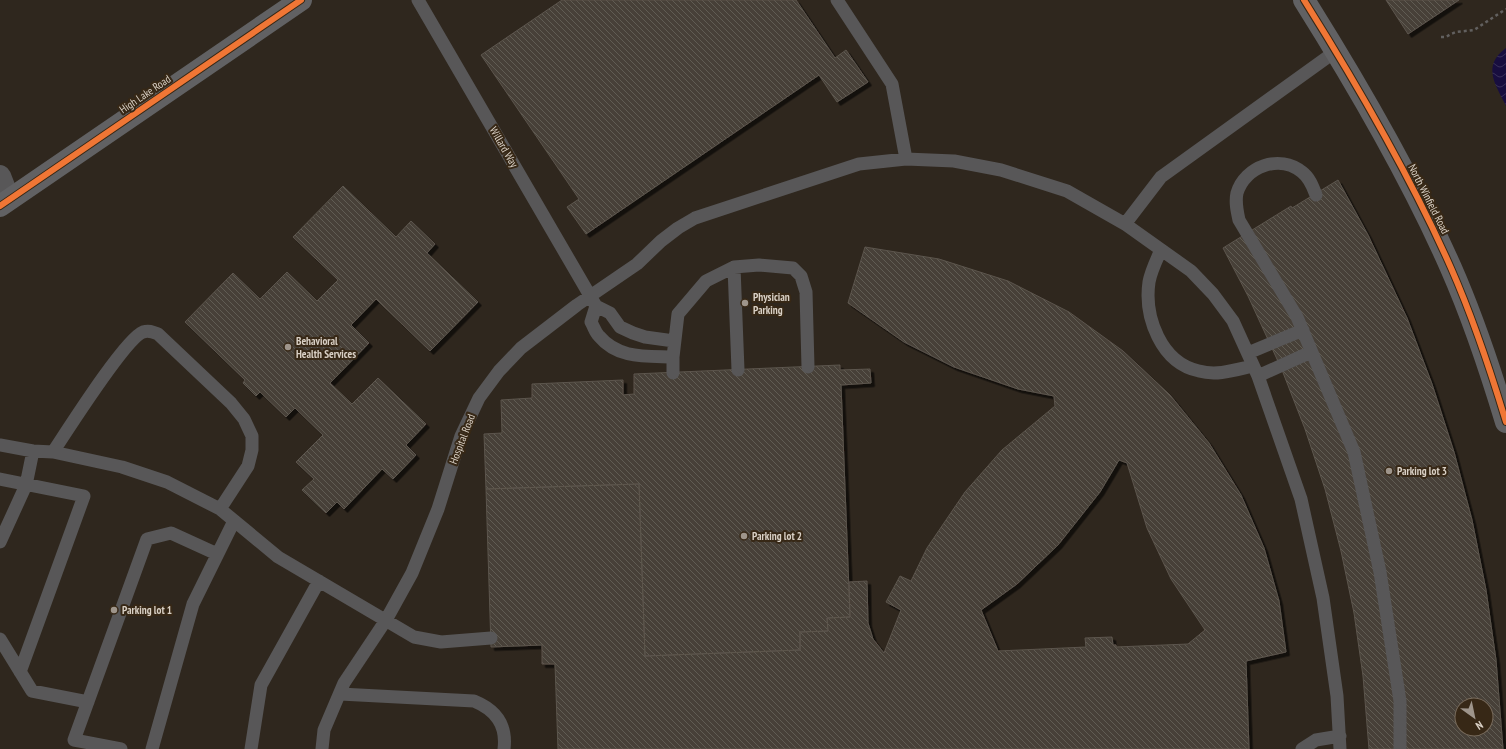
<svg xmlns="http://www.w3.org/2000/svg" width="1506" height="749" font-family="'PT Sans Narrow',sans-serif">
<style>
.water{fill:url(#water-waves)}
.building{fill:url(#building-back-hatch);stroke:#5c554d;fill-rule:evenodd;filter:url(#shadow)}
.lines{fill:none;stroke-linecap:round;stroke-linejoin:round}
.path{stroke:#62605f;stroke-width:2.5;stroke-dasharray:3 3;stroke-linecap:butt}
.lane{stroke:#585758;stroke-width:13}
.street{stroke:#585758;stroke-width:22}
.secondary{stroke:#616163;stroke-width:22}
.cycleway-casing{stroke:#372816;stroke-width:8}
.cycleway{stroke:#f07635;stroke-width:6}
.poi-dot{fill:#9e958b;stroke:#372816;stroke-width:1.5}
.labels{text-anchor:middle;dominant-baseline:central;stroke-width:4;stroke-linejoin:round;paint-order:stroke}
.street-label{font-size:11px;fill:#d9d0c5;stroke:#372816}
.poi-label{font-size:11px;font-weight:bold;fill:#d9d0c5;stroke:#372816;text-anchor:start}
</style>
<defs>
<pattern id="water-waves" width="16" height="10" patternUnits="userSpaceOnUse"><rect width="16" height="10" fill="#180e3f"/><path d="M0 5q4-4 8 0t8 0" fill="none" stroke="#393059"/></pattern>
<pattern id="building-back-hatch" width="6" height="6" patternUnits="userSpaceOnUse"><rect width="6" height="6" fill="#474037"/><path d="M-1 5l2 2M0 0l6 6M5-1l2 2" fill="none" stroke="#615b52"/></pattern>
<filter id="shadow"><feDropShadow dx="3.5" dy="3.5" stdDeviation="0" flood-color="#0009"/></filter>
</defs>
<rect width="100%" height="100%" fill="#2f271e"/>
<!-- water -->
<path class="water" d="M1506 48V106C1496 85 1481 66 1506 48Z"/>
<!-- building -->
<path class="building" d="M562 0H796L835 58 846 50 868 82 837 102 819 75 586 234 567 207 579 199 481 55Z
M1386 0H1459L1408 34Z
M1338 180 1368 235 1407 318 1432 384 1454 452 1472 520 1486 590 1496 660 1503 749H1369L1363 676 1354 613 1341 551 1325 489 1305 429 1282 370 1248 296 1223 248 1291 206 1292 208ZM1462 705H1486V729H1462Z
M343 186 396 237 411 221 435 244 427 253 478 302 430 351 376 299 351 325 369 343 330 383 352 404 378 378 426 424 406 445 416 455 393 479 382 469 344 509 337 502 326 513 302 490 314 479 296 462 323 435 295 408 286 417 260 392 256 396 243 383 245 380 185 322 233 273 260 299 287 272 317 301 338 280 293 237Z
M865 247 939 259 1008 281 1069 312 1123 351 1170 395 1209 443 1241 495 1264 548 1279 601 1286 652 1246 661 1249 749H558L555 664H542V645L491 647 486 489 639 484 645 656 800 650V632L828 631 827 618 850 617 849 582 867 581 868 623 873 639 884 653 901 610 886 602 900 576 911 581 927 548 965 492 1002 450 1055 406 1054 396 1018 389 954 367 904 342 848 303ZM1119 460 1127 463 1147 528 1171 579 1205 630 1188 644 1116 647V645H1113L1112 637 1085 638 1086 647 998 651 981 610 1017 584 1058 545 1100 492Z
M840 365V370L870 369 871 383 841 385 850 617 827 618 828 631 800 632V650L645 656 639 484 486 489 484 434 502 433 501 400 532 398V384L623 380V395L634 394V374Z"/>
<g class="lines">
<!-- path -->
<path class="path" d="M1441 37H1446L1451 34 1456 32 1474 30 1506 9"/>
<!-- lane -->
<path class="lane" d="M418 0 596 306 610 313 620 327 633 333 645 337 674 341
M837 0 892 84 906 159
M1316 195C1313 187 1310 178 1302 172 1280 154 1245 166 1237 193 1235 202 1237 211 1239 220L1297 317 1354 452 1380 572 1400 701V749
M1125 224 1191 271 1213 294 1233 321 1258 376 1301 499 1323 598 1337 696 1340 749
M1161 250C1156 261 1151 271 1149 282 1144 317 1161 363 1199 371 1217 376 1235 370 1253 366
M734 267 738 370
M596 306 591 322C594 327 595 332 599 336 618 359 646 356 673 357V373
M1248 353 1303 330
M673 357 678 314 706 281 734 267 759 265 793 268 801 276 806 292 808 367
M1258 376 1311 352
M0 445 33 451 53 452 122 467 167 482 220 509 278 557 414 637 441 642 491 638
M53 452C67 431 125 339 143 332 149 330 153 332 158 334L231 403 244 419 252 436V450L248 466 220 509
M0 479 84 496 20 672
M0 542 26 485 33 451
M0 639 32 691 88 702
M340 694 474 701C496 710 507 725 504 749
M121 749 74 740 147 539 171 533 217 554
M152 749 193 604 234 521
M251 749 261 685 319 581
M322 749 324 730 344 683 386 620 412 573 438 509 461 436 479 398 499 371 521 348 577 305 637 264 661 241 678 228 695 218 859 164 906 159 954 161 1001 170 1067 191 1125 224 1161 177 1336 51
M1302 749 1316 740 1340 736"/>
<!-- street -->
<path class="street" d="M0 176 9 199"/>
<!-- secondary -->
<path class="secondary" d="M1304 0C1358 86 1410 175 1451 268 1473 318 1490 369 1506 422
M0 206 301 0"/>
<defs>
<path id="cycleway" d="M1304 0C1358 86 1410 175 1451 268 1473 318 1490 369 1506 422
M0 206 301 0"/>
</defs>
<!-- cycleway casing -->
<use href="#cycleway" class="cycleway-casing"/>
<!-- cycleway -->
<use href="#cycleway" class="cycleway"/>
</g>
<!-- markers -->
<g class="poi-dot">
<circle cx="745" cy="303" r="4"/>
<circle cx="288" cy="347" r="4"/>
<circle cx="1389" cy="471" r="4"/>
<circle cx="744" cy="536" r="4"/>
<circle cx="114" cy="610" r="4"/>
</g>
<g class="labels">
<!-- street labels -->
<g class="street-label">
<text transform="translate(145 94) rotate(-34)">High Lake Road</text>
<text transform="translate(504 147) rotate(60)">Willard Way</text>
<text transform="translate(1429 199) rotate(63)">North Winfield Road</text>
<text transform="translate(462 439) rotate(-69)">Hospital Road</text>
</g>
<!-- poi labels -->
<g class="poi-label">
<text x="753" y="297">Physician<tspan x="753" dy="13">Parking</tspan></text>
<text x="296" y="341">Behavioral<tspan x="296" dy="13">Health Services</tspan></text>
<text x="1397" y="471">Parking lot 3</text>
<text x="752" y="536">Parking lot 2</text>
<text x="122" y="610">Parking lot 1</text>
</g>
</g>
<!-- north arrow -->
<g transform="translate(1474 717) rotate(147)"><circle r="19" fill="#372816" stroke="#786b5c"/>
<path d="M0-3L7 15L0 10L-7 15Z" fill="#9e958b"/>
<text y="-6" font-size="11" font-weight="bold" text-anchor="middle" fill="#d9d0c5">N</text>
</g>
</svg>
